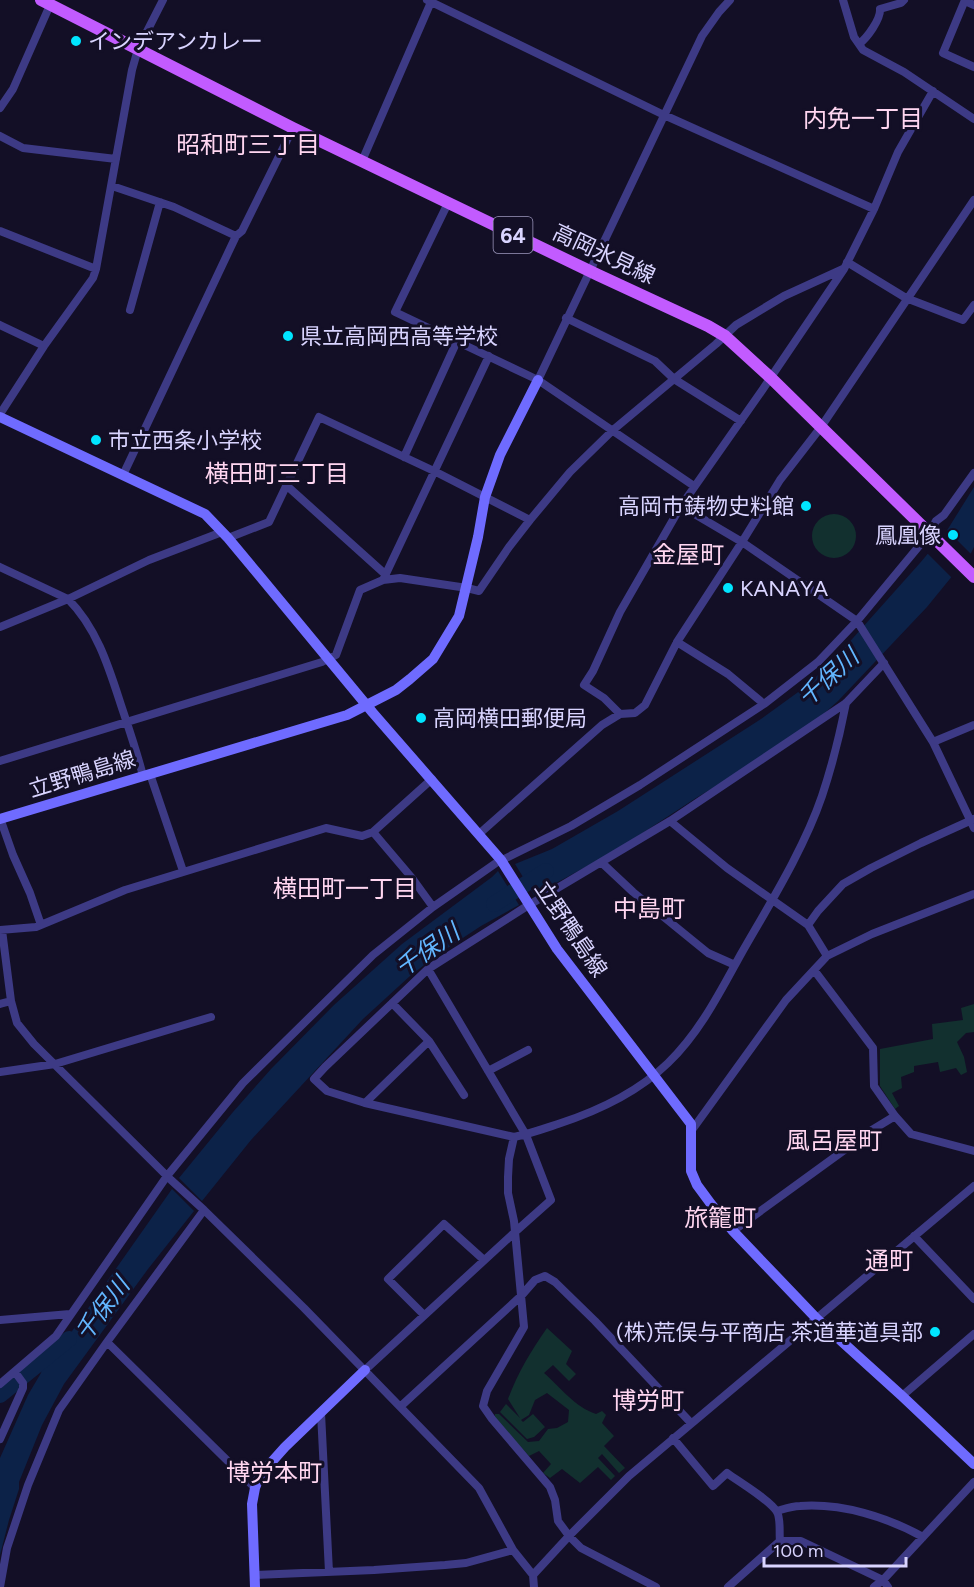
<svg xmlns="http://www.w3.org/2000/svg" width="974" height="1587" font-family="Figtree,'Noto Sans JP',sans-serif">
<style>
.green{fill:#12302f}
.water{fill:#0c2248}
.pier{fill:#130f26}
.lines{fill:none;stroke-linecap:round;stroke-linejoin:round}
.river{stroke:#0c2248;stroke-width:16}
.street{stroke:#3d3a85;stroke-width:8}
.secondary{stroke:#6f6bff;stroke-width:10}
.primary{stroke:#c25bff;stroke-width:12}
.poi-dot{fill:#00e5ff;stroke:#130f26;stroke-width:2}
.labels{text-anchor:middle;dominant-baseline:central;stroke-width:6;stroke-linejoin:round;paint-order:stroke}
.shield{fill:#130f26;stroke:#9e99be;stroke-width:1.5}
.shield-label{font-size:21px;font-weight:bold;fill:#d9d4ff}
.poi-label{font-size:22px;fill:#d9d4ff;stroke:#130f26;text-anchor:start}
.street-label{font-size:22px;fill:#d9d4ff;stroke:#130f26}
.neighbourhood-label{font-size:24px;fill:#ffd6f0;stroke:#130f26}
.water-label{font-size:24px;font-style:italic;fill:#62b6ff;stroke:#130f26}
</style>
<rect width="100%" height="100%" fill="#130f26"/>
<!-- green -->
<path class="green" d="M812 536a22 22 0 1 1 44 0a22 22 0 1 1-44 0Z
M974 1004V1032L966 1033 957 1042 964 1057 967 1072 961 1075 956 1068 940 1072 938 1062 914 1066V1072L901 1077 902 1088 892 1093 899 1106 895 1109 880 1086V1049L933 1039 932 1024 963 1020 961 1008Z
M547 1328 572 1351 566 1364 576 1374 569 1381 553 1365 544 1373C561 1388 575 1407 596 1414L602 1411 606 1415 602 1423 614 1436 604 1446 625 1468 619 1473 602 1454 598 1458 615 1476 611 1480 598 1467 580 1483 562 1469 550 1478 543 1473 551 1464 539 1451 529 1456 495 1419V1414H499L528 1442 539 1441 548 1429 557 1428 568 1422 569 1410 547 1393 535 1400 529 1415 521 1420 523 1422 533 1414 545 1427 534 1437 527 1439 500 1412 506 1404 520 1418 508 1399C518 1372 531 1351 547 1328Z"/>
<!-- water -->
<path class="water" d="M974 487V547L971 553 927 607 838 701 819 718 763 758 696 798 615 851 534 895 515 864 552 849 618 811 761 719 801 690 828 666 920 563 946 532Z
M498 871 519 905 481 926 437 955 410 976 363 1019 251 1140 202 1201 179 1178 233 1112 271 1069 334 1005 402 944 492 877Z
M172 1189 194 1211 148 1269 64 1384 42 1425 19 1482V1489L9 1520 0 1555V1458L28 1395 41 1373 42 1369 40 1366 52 1354 66 1333 70 1334Z"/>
<!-- pier -->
<path class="pier" d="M945 528 973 556 953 579 926 552Z"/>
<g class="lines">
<!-- river -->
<path class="river" d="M494 904 546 871
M0 1395 69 1339"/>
<!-- street -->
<path class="street" d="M427 0 664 115 874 209
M843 0 854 37 863 50 904 72 974 119
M965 0 943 53 974 67
M965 1 974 5
M859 44C867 38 881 19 880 9L901 3 904 0
M0 108 13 89 50 5
M0 136 23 148 116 159
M362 161 431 2
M112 186 174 207 236 236
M448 203 395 312 538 380 694 486
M0 231 96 269
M847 262 906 298 963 320 974 305
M130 310 160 202
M566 318 655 361 674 379 741 421
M0 325 44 346
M538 380 702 36 719 12 730 0
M0 414 44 346 93 278 96 269 132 70 138 49 163 0
M404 457 457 341
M123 475 236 236 242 231 293 128
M286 485 385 574
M681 506 742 542 857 621 933 742 974 828
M228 538 269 522 319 417 434 471 530 520
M0 567 68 599C97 628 109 668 121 705 129 729 137 752 143 776
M383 580 400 578 467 588 479 591 509 547 530 520 570 472 613 430 716 344 736 325 784 296 843 269
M0 627 68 599 149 560 222 532
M677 642 728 674 764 704
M620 714 604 698 584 685 593 671 620 612 681 506 763 389 844 269 874 209 898 152 933 91
M933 742 974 725
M0 761 322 662 336 655 360 590 383 580 489 356
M150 774 183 871
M0 818 13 855 30 893 41 925
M670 821 727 868 808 925 827 956
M373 832 412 878 433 907
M479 834 602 725 620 714 635 713 645 705 677 642 742 542 780 480 821 427 974 200
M601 862 633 892 708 953 735 965
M808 925 818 911 843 884 871 868 921 843 974 819
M0 930 36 927 125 890 326 828 362 836 373 832 432 779
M2 930 11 1001 17 1023 34 1044 171 1180 204 1210 304 1308 479 1488 513 1550 533 1575 534 1587
M814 970 873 1048 874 1086 895 1116 911 1134 974 1151
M392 1003 429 1041 464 1095
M0 1004 11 1001
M429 1041 365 1103 327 1091 314 1079 325 1067 428 969 524 908 670 821 846 703 884 663
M488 1071 528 1050
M0 1072 55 1064 211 1017
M365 1103 514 1137
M692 1130 786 1000 827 956 872 934 974 894
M733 1231 872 1130 895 1116
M914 1236 974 1299
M424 1315 388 1279 444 1224 484 1260
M0 1320 70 1314
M107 1342 255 1488
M365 1370 515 1232 551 1200 526 1135 428 969
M0 1384 56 1336 167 1176 243 1083 373 955 433 907 496 863 571 826 640 785 764 704 818 662 857 621 929 534 936 521 944 515 974 473
M902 1396 974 1334
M401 1406 521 1296 535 1280 545 1276 555 1282 595 1321 691 1423
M321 1413 329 1572
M673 1438 713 1486 727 1473C739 1482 770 1500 777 1512 781 1519 779 1533 780 1541
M0 1439 23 1388V1383L15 1372
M777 1511C784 1509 792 1506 800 1506 842 1503 887 1517 923 1537
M255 1575 374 1570 445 1565 466 1563 513 1550
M533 1575 569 1536 629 1476 974 1186
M0 1587 7 1548 28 1485 59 1410 107 1342 204 1210
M656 1587 581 1548 569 1536 558 1521 555 1500 550 1487 492 1419 483 1406 487 1391 524 1327 514 1221 508 1193V1177L509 1159 514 1137C529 1134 543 1129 558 1124 598 1111 637 1093 668 1063 700 1032 720 992 741 954 769 905 804 849 822 796 832 766 840 734 846 703
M728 1587 780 1541H801L883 1580 888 1587
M874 1587 883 1580 974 1482"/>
<!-- secondary -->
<path class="secondary" d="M0 417 205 514 228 538 258 574 373 713 501 860 557 949 691 1124V1171L697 1185 711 1204 733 1231 817 1319 902 1396 974 1464
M0 819 347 715 396 690 410 679 433 659 459 616 478 537 485 497 500 455 538 380
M255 1587 252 1504 255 1488 260 1475 285 1447 365 1370"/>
<!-- primary -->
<path class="primary" d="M41 0 293 128 598 275 708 326 725 336 771 378 974 577"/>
</g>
<!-- markers -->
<g class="poi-dot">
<circle cx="76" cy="41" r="6"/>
<circle cx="288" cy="336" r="6"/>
<circle cx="96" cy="440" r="6"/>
<circle cx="806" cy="506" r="6"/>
<circle cx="953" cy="535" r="6"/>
<circle cx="728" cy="588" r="6"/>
<circle cx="421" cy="718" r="6"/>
<circle cx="935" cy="1332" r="6"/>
</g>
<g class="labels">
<!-- shield labels -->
<rect class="shield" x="493.5" y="217" width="39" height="36" rx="4.5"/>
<g class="shield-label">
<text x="513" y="235">64</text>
</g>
<!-- poi labels -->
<g class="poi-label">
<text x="88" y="41">インデアンカレー</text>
<text x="300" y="336">県立高岡西高等学校</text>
<text x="108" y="440">市立西条小学校</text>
<text x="794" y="506" text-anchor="end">高岡市鋳物史料館</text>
<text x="941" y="535" text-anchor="end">鳳凰像</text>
<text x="740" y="588">KANAYA</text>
<text x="433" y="718">高岡横田郵便局</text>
<text x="923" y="1332" text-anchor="end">(株)荒俣与平商店 茶道華道具部</text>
</g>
<!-- street labels -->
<g class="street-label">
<text transform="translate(604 254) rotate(25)">高岡氷見線</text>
<text transform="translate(82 774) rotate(-17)">立野鴨島線</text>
<text transform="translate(571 929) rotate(56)">立野鴨島線</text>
</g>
<!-- neighbourhood labels -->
<g class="neighbourhood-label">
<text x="863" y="118">内免一丁目</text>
<text x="248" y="144">昭和町三丁目</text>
<text x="277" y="473">横田町三丁目</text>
<text x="688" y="554">金屋町</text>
<text x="345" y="888">横田町一丁目</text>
<text x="649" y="908">中島町</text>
<text x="834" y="1140">風呂屋町</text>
<text x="720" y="1217">旅籠町</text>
<text x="889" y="1260">通町</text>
<text x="648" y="1400">博労町</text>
<text x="274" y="1472">博労本町</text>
</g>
<!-- water labels -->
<g class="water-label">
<text transform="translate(828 677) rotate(-42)">千保川</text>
<text transform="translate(427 950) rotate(-35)">千保川</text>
<text transform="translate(102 1309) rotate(-53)">千保川</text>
</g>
</g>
<!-- scale -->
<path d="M764 1557v9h142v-9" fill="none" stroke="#d9d4ff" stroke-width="3"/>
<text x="773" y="1557" font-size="18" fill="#d9d4ff" stroke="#130f26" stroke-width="4.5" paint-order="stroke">100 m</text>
</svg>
